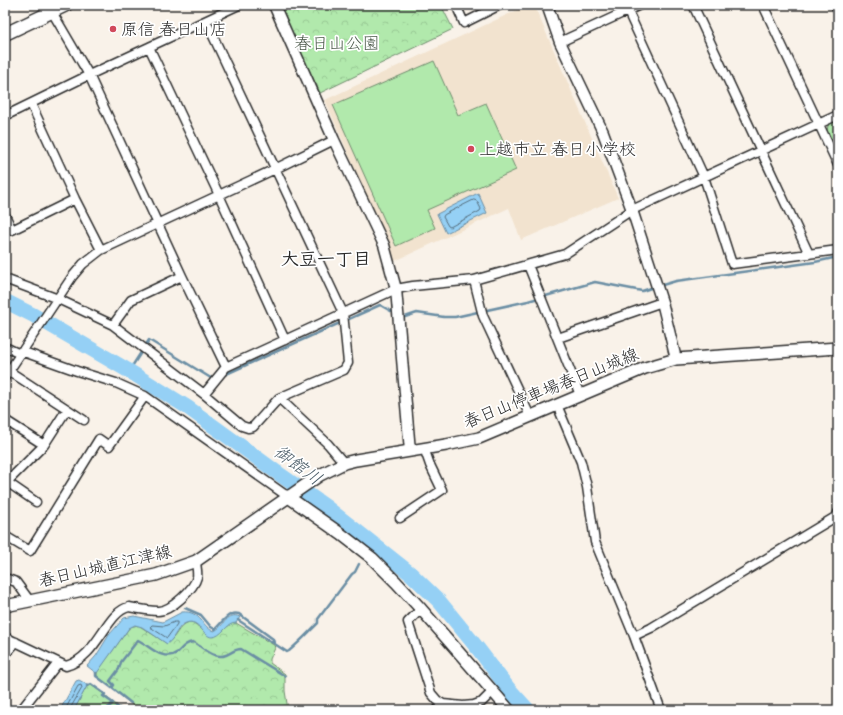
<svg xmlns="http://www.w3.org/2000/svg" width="843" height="715" font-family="Caveat,'Klee One',sans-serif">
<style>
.built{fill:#f2e3cf}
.park{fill:url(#park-crowns);stroke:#6e8a6c}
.garden{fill:#b1e9ac;stroke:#6e8a6c}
.water{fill:#95d0f5;stroke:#6b8ea4}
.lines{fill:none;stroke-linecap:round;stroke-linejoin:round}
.shore{stroke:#556d7c;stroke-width:1}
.stream{stroke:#6b8ea4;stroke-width:2.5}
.river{stroke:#95d0f5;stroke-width:15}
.minor-casing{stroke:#2b2b2b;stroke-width:11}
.tertiary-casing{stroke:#2b2b2b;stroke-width:13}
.secondary-casing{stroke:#2b2b2b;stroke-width:14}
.primary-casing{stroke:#2b2b2b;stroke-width:15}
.minor{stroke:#fff;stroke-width:8}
.tertiary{stroke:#fff;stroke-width:10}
.secondary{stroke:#fff;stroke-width:11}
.primary{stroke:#fff;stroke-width:12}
.poi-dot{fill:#d1495b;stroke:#fff;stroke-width:1.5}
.labels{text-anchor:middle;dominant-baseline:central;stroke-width:3.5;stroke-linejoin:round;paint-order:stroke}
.poi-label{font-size:17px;fill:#2b2b2b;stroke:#fff;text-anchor:start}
.park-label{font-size:17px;fill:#4c5a4b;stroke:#fff}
.street-label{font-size:17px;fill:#2b2b2b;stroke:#fff}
.neighbourhood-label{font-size:18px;font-weight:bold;fill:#2b2b2b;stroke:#fff}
.water-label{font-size:18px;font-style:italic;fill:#4b5d68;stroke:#fff}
</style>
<defs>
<pattern id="park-crowns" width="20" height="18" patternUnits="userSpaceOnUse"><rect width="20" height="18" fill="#b1e9ac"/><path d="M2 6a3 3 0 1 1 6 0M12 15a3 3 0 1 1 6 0" fill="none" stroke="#98c894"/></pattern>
</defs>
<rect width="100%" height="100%" fill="#f9f2e9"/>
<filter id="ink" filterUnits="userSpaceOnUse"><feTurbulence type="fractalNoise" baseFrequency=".025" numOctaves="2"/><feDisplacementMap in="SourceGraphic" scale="8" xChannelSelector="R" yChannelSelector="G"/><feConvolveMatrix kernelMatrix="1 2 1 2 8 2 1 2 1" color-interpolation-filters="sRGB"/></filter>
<g filter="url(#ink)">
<!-- built -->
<path class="built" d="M528 5H534L618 198 521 240 509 208 395 261 325 100Z"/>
<!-- park -->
<path class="park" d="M278 5H441L453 29 320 93Z
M838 120V156L827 132 828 125Z
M189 622 194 623 210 636 222 631 233 622 236 623 274 645 275 648 270 659V663L285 674V691L288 710H138L97 676V672L130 627 138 625 166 643C176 640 177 626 189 622Z
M91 685 105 695V696L123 710H74L87 686Z"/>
<!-- garden -->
<path class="garden" d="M434 61 458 115 486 103 516 170 427 210 435 228 396 246 333 105Z"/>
<!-- water -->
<path class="water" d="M478 193 487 213 446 233 437 214Z
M182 612C201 610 203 629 214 631 224 627 227 611 240 617L236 623C226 623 222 637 212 637 203 637 199 618 186 623 177 626 175 639 167 644L142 627 135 625 129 628 97 673H96L87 666 96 656 109 635 124 618 134 616 163 622Z
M79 680 86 684 87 686 74 710H60L76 681Z"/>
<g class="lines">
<!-- shore -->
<path class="shore" d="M474 200 477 201 481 209 480 211 450 227 448 226 443 217 444 215Z
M175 622H177V624L167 638 150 627 152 625 164 626Z
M65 710 78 686 81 685 82 688 71 707V710"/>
<!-- stream -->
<path class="stream" d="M659 286 676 281 815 262 838 257
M402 318 417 313 444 317H455L528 301 595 282 642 291 654 287
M129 371 149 340 214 380
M222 376 380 305 396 314
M185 608 201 615 211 627 215 629C223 622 228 611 239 614L273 639 274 643
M238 620 287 652 289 651C300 642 308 633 318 623V619L352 574 355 572 359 564
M96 673V676L112 688 114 685 110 681 119 669 121 662 138 640C150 646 163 663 178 652 183 647 186 643 193 642 203 647 214 660 226 655 231 653 235 649 241 649L285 676
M87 686 91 684 105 694 103 696 113 703 106 710
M112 688 131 703
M116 706 122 710"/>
<!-- river -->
<path class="river" d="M5 301 33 315 129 371 187 407 275 471 326 507 363 536 411 574 439 601 479 650 508 688 528 710"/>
<defs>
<path id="minor" d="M48 5 89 75 182 276 226 367
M456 5 464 23 500 5
M625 5 704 177 732 264 838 250
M693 5 809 254
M763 5 838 165
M835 5 838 10
M560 42 640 5
M149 47 219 195 285 340
M31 104 75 199 101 250
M5 116 89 75 239 5
M5 215 12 230 75 199
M528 265 580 395
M5 279 58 299 113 325 204 394 242 426 248 428 253 427 279 398 344 370 348 363 343 313 206 21
M474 280 483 316 530 416
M113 325 131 300 182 276
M558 338 662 302
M5 347 20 354
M21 351 77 371 116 383 145 396 287 496
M9 371 84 420
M5 377 72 277 83 264 101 250 275 169 334 140
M204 394 226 367 396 289 413 286 474 280 565 254 632 210 838 115
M279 398 328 444 344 463
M557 405 581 462 587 487 595 542 634 636 661 710
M5 420 44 445
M5 481 7 482 44 445 67 409
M5 484 7 482 36 502
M400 518 442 490 430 465 424 448
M5 536 30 551 99 439 109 446 145 396
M5 578 16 582 30 601
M421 609 408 622 431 693 437 700 443 704 463 706 474 705 482 702 493 691
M634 636 651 628 837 516 838 513
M5 637 66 666C98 657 106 612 129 607 139 609 149 611 158 611 171 611 194 589 197 577 198 572 196 566 196 561
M5 655 16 642
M21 710 58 663
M437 710 443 704"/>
<path id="tertiary" d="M274 5 334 140 384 245 396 289 410 451
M547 5 560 42 603 132 632 210 662 302 676 359"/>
<path id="secondary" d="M287 496 341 534 372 558 396 582 421 609 509 710
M5 606 156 575 196 561 320 475 344 463 356 460 446 445 479 438 645 368 676 359 838 348"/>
<path id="primary" d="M5 34 66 5"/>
</defs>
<!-- minor casing -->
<use href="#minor" class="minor-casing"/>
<!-- tertiary casing -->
<use href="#tertiary" class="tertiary-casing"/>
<!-- secondary casing -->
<use href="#secondary" class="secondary-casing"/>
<!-- primary casing -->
<use href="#primary" class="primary-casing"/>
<!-- minor -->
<use href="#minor" class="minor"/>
<!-- tertiary -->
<use href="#tertiary" class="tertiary"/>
<!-- secondary -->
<use href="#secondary" class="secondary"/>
<!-- primary -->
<use href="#primary" class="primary"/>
</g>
</g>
<!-- markers -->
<g class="poi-dot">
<circle cx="113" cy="29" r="4"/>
<circle cx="471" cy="149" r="4"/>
</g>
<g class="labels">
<!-- poi labels -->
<g class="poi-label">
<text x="121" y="29">原信 春日山店</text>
<text x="479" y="149">上越市立 春日小学校</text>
</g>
<!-- park labels -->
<g class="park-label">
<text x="337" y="43">春日山公園</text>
</g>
<!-- street labels -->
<g class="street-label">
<text transform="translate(551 388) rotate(-22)">春日山停車場春日山城線</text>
<text transform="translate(105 566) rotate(-13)">春日山城直江津線</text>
</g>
<!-- neighbourhood labels -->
<g class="neighbourhood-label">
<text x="326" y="259">大豆一丁目</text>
</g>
<!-- water labels -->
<g class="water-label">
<text transform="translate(298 465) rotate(36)">御館川</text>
</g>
</g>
<!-- margin -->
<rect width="843" height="715" fill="none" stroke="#fff" stroke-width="20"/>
<rect x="10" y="10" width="823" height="695" fill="none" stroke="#2b2b2b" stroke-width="1.5" filter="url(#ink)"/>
</svg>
